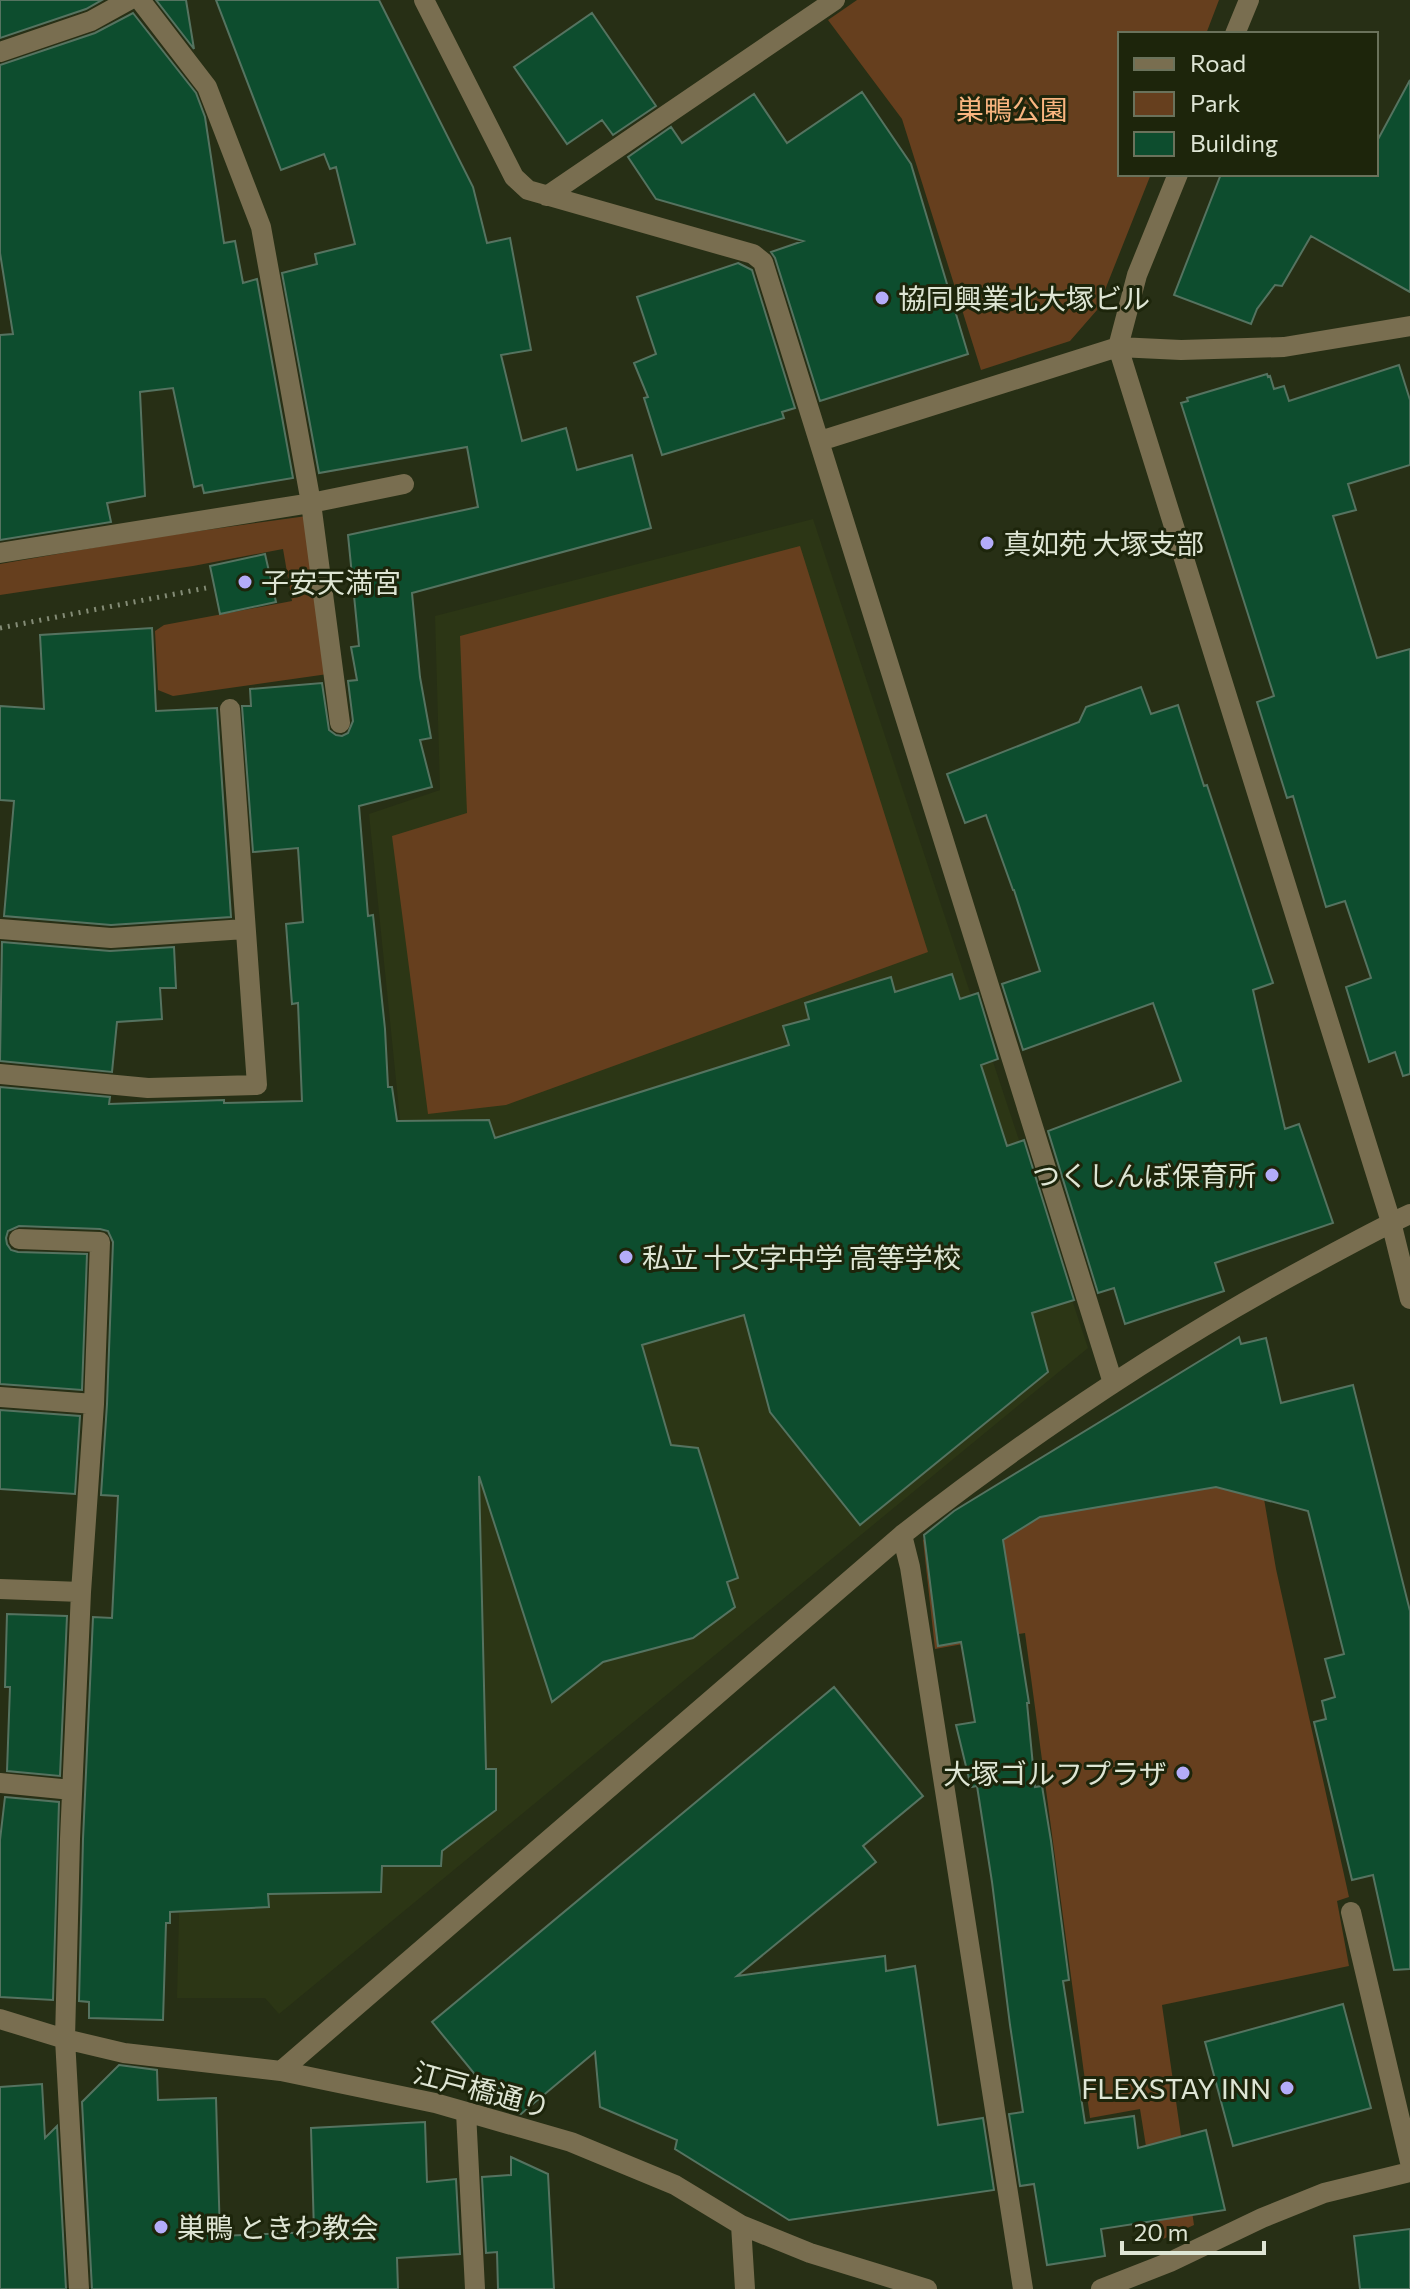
<svg xmlns="http://www.w3.org/2000/svg" width="1410" height="2289" font-family="Commissioner,'Noto Sans JP',sans-serif">
<style>
.built{fill:#2c3615}
.green{fill:#663f1e}
.building{fill:#0d4d2e;stroke:#557360;stroke-width:2}
.lines{fill:none;stroke-linecap:round;stroke-linejoin:round}
.path{stroke:#848c76;stroke-width:5;stroke-dasharray:2 6;stroke-linecap:butt}
.minor{stroke:#796e50;stroke-width:20}
.poi-dot{fill:#b4acf9;stroke:#1d250b;stroke-width:3}
.labels{text-anchor:middle;dominant-baseline:central;stroke-width:6;stroke-linejoin:round;paint-order:stroke}
.park-label{font-size:28px;fill:#fab580;stroke:#1d250b}
.poi-label{font-size:28px;fill:#dee5d4;stroke:#1d250b;text-anchor:start}
.street-label{font-size:28px;fill:#dee5d4;stroke:#1d250b}
</style>
<rect width="100%" height="100%" fill="#272f15"/>
<!-- built -->
<path class="built" d="M813 519 1088 1348 279 2014 265 1998H177L197 1165 404 1159 369 814 440 790 435 616Z"/>
<!-- green -->
<path class="green" d="M857 0H1219L1206 34H1120V174H1151L1097 310 1070 341 981 370 902 119 828 20Z
M314 515 335 673 173 696 158 690 155 631 164 625 292 601 283 549 193 566 0 595V564L149 538Z
M800 546 928 952 506 1105 428 1114 392 836 467 813 460 636Z
M1227 1344 1256 1452 1276 1569 1349 1897 1337 1901 1349 1966 1162 2005 1194 2225 1161 2240 1140 2109 1090 2118 1025 1633 935 1649 923 1540 988 1490Z"/>
<!-- building -->
<path class="building" d="M0 0H102L86 9 0 38Z
M156 0H186L194 49Z
M216 0H379L473 187 487 243 510 238 531 350 501 355 522 441 566 428 577 470 632 455 651 528 412 593 420 677 431 738 420 740 432 787 359 806 368 916 373 915 385 1029 388 1087H392L397 1121 489 1120 495 1138 789 1045 783 1026 809 1019 805 1003 891 977 895 992 952 974 960 999 978 993 998 1059 981 1065 1007 1146 1024 1140 1074 1300 1032 1313 1048 1372 860 1525 770 1412 744 1315 642 1345 671 1445 698 1448 738 1578 727 1582 735 1607 693 1638 603 1662 552 1702 479 1476 486 1769H496V1810L442 1851 441 1866H382L381 1892 268 1894 269 1907 170 1912V1923H166L163 2020 89 2018V2002L79 2001 83 1839 93 1617 112 1618 118 1496 101 1495 107 1404 113 1242 108 1231 100 1229 19 1226 8 1231 6 1238 7 1244 11 1250 18 1252 87 1254 82 1390 0 1384V1087L110 1097 109 1104 224 1100V1103L302 1101 298 1003 292 1004 286 924 303 922 298 848 253 852 242 706H251L250 689 322 683 329 730 336 735 342 736 348 733 353 721 348 681 357 680 351 647 359 646 348 535 478 507 467 447 319 473 282 273 317 264 315 254 355 244 336 167 330 169 324 154 281 170Z
M133 13 196 93 205 117 224 243 235 241 243 283 257 279 293 478 204 493 202 485 194 487 173 388 140 392 145 496 107 503 111 522 0 540V335L13 334 0 253V65L95 33Z
M592 13 656 106 613 135 602 120 567 144 514 67Z
M1410 80V292L1311 236 1282 286 1275 285 1257 309 1251 324 1174 295 1221 174H1376V143Z
M862 92 911 164 968 354 820 401 775 258 771 252 803 241 656 199 628 157 671 127 682 143 754 94 787 143Z
M738 263 752 270 795 408 782 412 784 418 662 455 644 398 648 397 634 363 656 354 637 297Z
M1399 365 1410 400V465L1348 484 1356 510 1333 516 1377 658 1410 649V1074L1403 1076 1395 1052 1369 1062 1346 987 1371 978 1345 901 1326 907 1293 796 1287 798 1257 702 1274 696 1181 403 1188 401 1187 398 1267 374 1268 377 1270 376 1274 389 1284 386 1289 401Z
M265 554 276 602 220 614 210 566Z
M152 628 156 711 217 708 231 917 111 925 4 916 14 801 0 800V706L44 709 40 635Z
M1141 687 1151 714 1178 705 1204 786 1207 785 1273 983 1253 990 1285 1129 1299 1124 1333 1223 1215 1263 1224 1291 1125 1324 1114 1288 1098 1293 1048 1131 1181 1081 1153 1003 1023 1050 1002 984 1040 971 1014 890H1013L986 815 965 823 947 774 1079 722 1086 707Z
M2 942 110 951 174 947 176 988H160L162 1019 117 1022 112 1072 0 1061Z
M1239 1337 1241 1344 1266 1338 1281 1403 1353 1385 1410 1611V1969L1394 1970 1373 1875 1352 1880 1314 1722 1326 1719 1322 1701 1335 1697 1325 1659 1344 1654 1308 1511 1216 1487 1040 1517 1003 1540 1029 1703H1027L1035 1787 1042 1786 1051 1841 1069 1980 1063 1981 1085 2123 1134 2116 1138 2148 1206 2130 1225 2210 1101 2229 1105 2256 1047 2265 1034 2184 1020 2186 1009 2114 1023 2112 1010 2025 992 1882 977 1786 971 1787 956 1725 975 1722 961 1642 938 1646 924 1535 954 1511Z
M0 1410 80 1416 75 1494 0 1489Z
M7 1614 67 1616 60 1776 7 1771 10 1687H5Z
M834 1687 923 1796 863 1846 876 1862 737 1976 885 1956 886 1971 915 1966 938 2125 983 2118 994 2190 789 2220 675 2149 677 2140 600 2107 595 2052 521 2114 511 2111 510 2095 477 2077 432 2022Z
M5 1797 59 1802 53 2000 0 1997V1840Z
M1343 2004 1371 2108 1233 2146 1205 2042Z
M119 2065 157 2070 158 2100 216 2098 220 2236 314 2232 311 2128 425 2122 427 2182 456 2179 460 2254 397 2258 398 2289H92L82 2102Z
M42 2084 45 2138 57 2126 66 2289H0V2087Z
M511 2157 548 2174 554 2289H498L497 2252 486 2253 482 2177 511 2175Z
M1410 2229V2289H1360L1354 2236Z"/>
<g class="lines">
<!-- path -->
<path class="path" d="M0 628 206 588"/>
<!-- minor -->
<path class="minor" d="M424 0 514 177 528 190 753 254 763 262 1113 1383
M1235 34 1249 0
M0 52 91 21 129 0
M1178 174 1137 275 1118 347 1391 1222 1410 1299
M547 196 835 0
M820 441 1118 347 1181 350 1284 347 1410 326
M0 553 311 503 261 227 207 87 140 0
M340 723 311 503 404 484
M0 929 111 938 245 929
M0 1074 148 1088 257 1085 230 709
M19 1239 100 1242 94 1404 81 1592 70 1839 65 2039 79 2289
M0 1397 94 1404
M902 1535 910 1567 1023 2289
M0 1589 81 1592
M0 1783 72 1790
M1351 1912 1410 2162
M0 2019 65 2039 124 2053 281 2071 435 2103 571 2142 675 2185 741 2225 810 2253 927 2289
M281 2071 902 1535C1030 1435 1165 1344 1308 1267 1342 1249 1375 1230 1410 1214
M466 2112 475 2289
M741 2225 745 2289
M1101 2289 1170 2262 1262 2218 1324 2193 1410 2172"/>
</g>
<!-- markers -->
<g class="poi-dot">
<circle cx="882" cy="298" r="8"/>
<circle cx="987" cy="543" r="8"/>
<circle cx="245" cy="582" r="8"/>
<circle cx="1272" cy="1175" r="8"/>
<circle cx="626" cy="1257" r="8"/>
<circle cx="1183" cy="1773" r="8"/>
<circle cx="1287" cy="2088" r="8"/>
<circle cx="161" cy="2227" r="8"/>
</g>
<g class="labels">
<!-- park labels -->
<g class="park-label">
<text x="1012" y="109">巣鴨公園</text>
</g>
<!-- poi labels -->
<g class="poi-label">
<text x="898" y="298">協同興業北大塚ビル</text>
<text x="1003" y="543">真如苑 大塚支部</text>
<text x="261" y="582">子安天満宮</text>
<text x="1256" y="1175" text-anchor="end">つくしんぼ保育所</text>
<text x="642" y="1257">私立 十文字中学 高等学校</text>
<text x="1167" y="1773" text-anchor="end">大塚ゴルフプラザ</text>
<text x="1271" y="2088" text-anchor="end">FLEXSTAY INN</text>
<text x="177" y="2227">巣鴨 ときわ教会</text>
</g>
<!-- street labels -->
<g class="street-label">
<text transform="translate(482 2089) rotate(15)">江戸橋通り</text>
</g>
</g>
<!-- legend -->
<rect x="1118" y="32" width="260" height="144" fill="#1d250b" stroke="#6a725b" stroke-width="2"/>
<rect x="1134" y="58" width="40" height="12" fill="#796e50" stroke="#6a725b" stroke-width="2"/>
<text x="1190" y="72" font-size="24" fill="#dee5d4">Road</text>
<rect x="1134" y="92" width="40" height="24" fill="#663f1e" stroke="#6a725b" stroke-width="2"/>
<text x="1190" y="112" font-size="24" fill="#dee5d4">Park</text>
<rect x="1134" y="132" width="40" height="24" fill="#0d4d2e" stroke="#6a725b" stroke-width="2"/>
<text x="1190" y="152" font-size="24" fill="#dee5d4">Building</text>
<!-- scale -->
<path d="M1122 2241v12h142v-12" fill="none" stroke="#dee5d4" stroke-width="4"/>
<text x="1134" y="2241" font-size="24" fill="#dee5d4" stroke="#1d250b" stroke-width="6" paint-order="stroke">20 m</text>
</svg>
